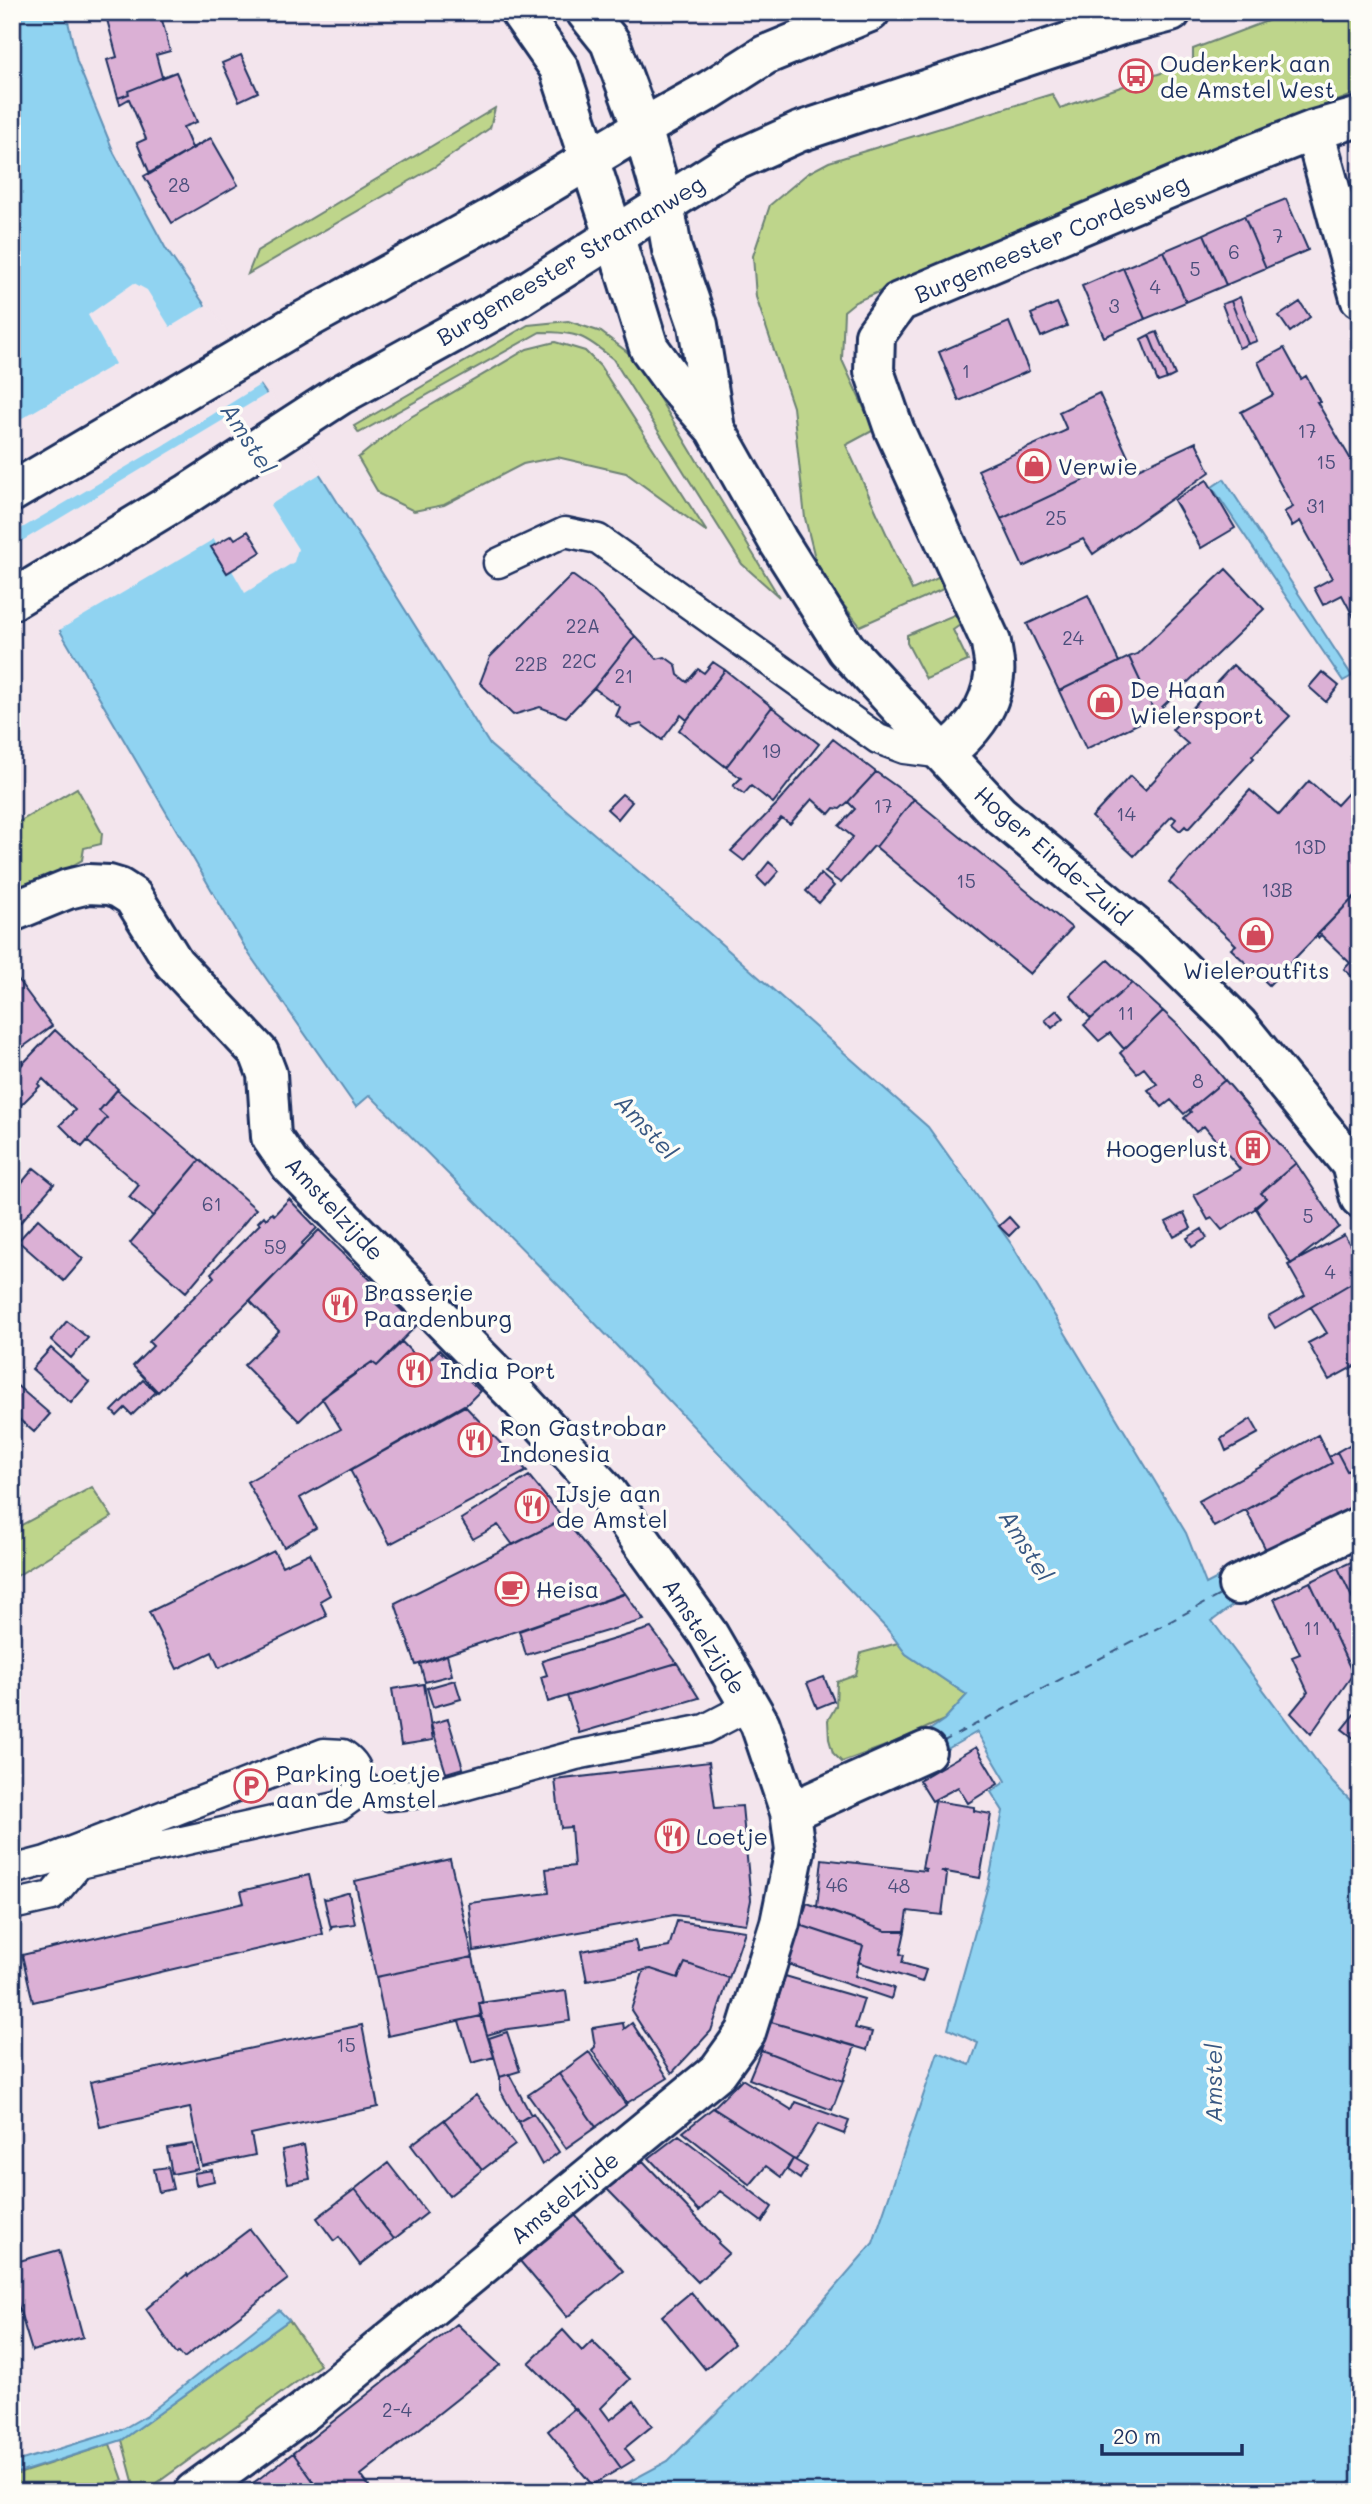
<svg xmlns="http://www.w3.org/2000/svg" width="1372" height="2504" font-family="Mali,sans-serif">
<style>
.green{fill:#bed58b;stroke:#6c8274;stroke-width:2}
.water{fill:#90d3f1;stroke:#6191b6;stroke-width:2}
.pier{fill:#f3e5ed}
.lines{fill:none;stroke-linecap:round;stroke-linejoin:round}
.ferry{stroke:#385883;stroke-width:2;stroke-dasharray:9 7;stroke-linecap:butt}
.building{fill:#dbb0d5;stroke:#1b2f5e;stroke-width:2}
.service-casing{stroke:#1b2f5e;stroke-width:33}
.minor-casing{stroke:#1b2f5e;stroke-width:44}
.secondary-casing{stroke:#1b2f5e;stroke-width:44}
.service{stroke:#fdfcf7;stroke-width:28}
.minor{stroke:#fdfcf7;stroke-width:38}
.secondary{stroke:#fdfcf7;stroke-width:38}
.labels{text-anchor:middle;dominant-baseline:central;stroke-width:7;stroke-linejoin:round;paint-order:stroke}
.number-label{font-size:19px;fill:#4b4f7c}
.poi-label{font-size:23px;fill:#1b2f5e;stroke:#fdfcf7;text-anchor:start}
.street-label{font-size:23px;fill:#1b2f5e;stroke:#fdfcf7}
.water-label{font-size:24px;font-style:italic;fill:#385883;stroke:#fdfcf7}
</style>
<rect width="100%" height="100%" fill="#f3e5ed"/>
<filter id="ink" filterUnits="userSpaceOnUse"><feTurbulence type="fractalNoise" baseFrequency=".0143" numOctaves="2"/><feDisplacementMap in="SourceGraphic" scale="14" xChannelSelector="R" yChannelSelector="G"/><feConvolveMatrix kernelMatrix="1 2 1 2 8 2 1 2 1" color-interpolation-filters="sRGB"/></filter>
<g filter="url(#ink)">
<!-- green -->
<path class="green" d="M1291 12H1360V92L1153 173 855 302 844 311 842 360 874 430 846 445 912 590 942 576 945 584 941 590 860 626 832 590 816 562 805 518 793 407 756 297 753 256 770 205 808 173 829 162 1052 94 1060 108 1193 62V49Z
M495 108 490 128 436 166 248 274 257 251Z
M568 321 601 332 635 358 779 597 742 564 613 359C584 335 577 332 540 332L359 433 354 426 528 325Z
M555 342 585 351 600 366 707 532 626 473 557 457 523 464 444 505 414 511 379 494 358 458 404 421 527 349Z
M956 614 960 616 963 623 953 630 968 661 926 679 907 643V635Z
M77 788 102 833 101 844 84 848 82 860 12 900V826Z
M92 1487 112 1517 12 1579V1530Z
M898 1643 906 1654 967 1695 944 1720 888 1745 842 1762 833 1753 829 1739 828 1720 836 1706 837 1682 856 1675 861 1653Z
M289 2320 320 2365 146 2491 134 2485 122 2440Z
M110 2444 123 2480 92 2492H12V2476Z"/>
<!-- water -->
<path class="water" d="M12 12H66L77 62 114 153 166 249 301 444 490 745 666 895 928 1127 1012 1245 1186 1533 1206 1584 1233 1570 1243 1598 1212 1621 1333 1783 1360 1810V2492H610L668 2461 786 2344 873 2243 938 2052 970 2065 978 2043 948 2029 988 1885 1003 1811 991 1792 1006 1781 977 1732 930 1759 918 1738 944 1720 967 1695 906 1654 887 1629 569 1296 370 1095 356 1107 249 954 42 600 12 565Z
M1224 479 1352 676 1343 681 1212 487Z
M279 2310 289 2320 122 2440 12 2475V2463L121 2430 147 2415Z"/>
<!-- pier -->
<path class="pier" d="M134 283 147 290 170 327 208 304 263 383 162 446 12 534V424L115 364 88 315Z
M270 392 323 472 270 505 298 549 294 562 245 593 214 539 56 632 39 602 12 572V547Z"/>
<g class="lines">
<!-- ferry -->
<path class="ferry" d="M942 1742 1222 1594"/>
</g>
<!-- building -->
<path class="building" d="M105 12H160L170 51 156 55 162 77 176 72 128 91 129 94 118 98 107 60 117 57Z
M241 55 258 92 239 101 222 63Z
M176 72 197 122 183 127 192 148 211 138 150 174 137 143 146 139 129 99 120 104 118 98 129 94 128 91Z
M211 138 238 185 172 223 144 176Z
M1286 199 1308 250 1266 268 1244 216Z
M1244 216 1266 268 1226 285 1204 234Z
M1204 234 1226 285 1186 302 1164 251Z
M1164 251 1186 302 1145 319 1123 268Z
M1123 268 1145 319 1104 337 1082 286Z
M1240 297 1257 341 1248 344 1231 301Z
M1231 301 1248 344 1239 348 1222 304Z
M1300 302 1310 317 1290 332 1279 316Z
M1057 303 1067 326 1041 337 1031 314Z
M1009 322 1029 371 959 401 939 352Z
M1157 332 1175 375 1167 379 1149 335Z
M1149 335 1167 379 1158 382 1141 339Z
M1284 348 1301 379 1306 376 1320 402H1317L1360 475V629L1342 595 1323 605 1314 588 1332 578 1300 521 1292 526 1284 512 1293 507 1241 412 1273 395 1258 362Z
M1099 393 1129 459 1001 519 978 470 1067 430 1059 412Z
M1196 442 1210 472 1093 554 1083 539 1023 567 1001 519 1129 459 1134 471Z
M1207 480 1235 528 1201 548 1174 500Z
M248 531 261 552 227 573 211 547 232 535 235 539Z
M1226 569 1264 609 1162 707 1164 712 1156 715 1129 657 1137 654Z
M572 575 594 591 635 636 594 688 566 717 540 707 513 715 480 683 490 657Z
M1088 595 1119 662 1059 691 1027 624Z
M635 636 657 659 665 657 676 665 678 675 687 682 698 669 704 673 713 662 725 670 687 720 681 715 662 740 641 724 631 727 616 716 620 707 594 688Z
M1129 657 1156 715 1086 749 1059 691Z
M1233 665 1290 716 1252 756 1254 758 1188 829 1185 826 1180 831 1172 824 1176 819 1172 816 1134 856 1092 817 1130 776 1145 790 1188 744 1172 730Z
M725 670 772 707 726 767 679 730Z
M1322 672 1339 686 1326 702 1309 687Z
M772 707 819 744 773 803 751 786 744 794 733 786 741 778 726 767Z
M833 739 876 772 848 802 840 809 834 808 829 814 812 799 790 824 781 818 744 861 731 851 776 805Z
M876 772 914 799 876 847 874 846 841 883 825 872 853 837 839 826 855 809 848 802Z
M1360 780V891L1269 985 1231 949 1236 945 1169 882 1250 790 1279 815 1309 781 1337 805Z
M622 794 632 802 618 819 607 809Z
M914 799 1072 928 1030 974 876 847Z
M769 862 779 871 766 886 757 877Z
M821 874 834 886 819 903 806 891Z
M1360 891V979L1357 981 1344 969 1350 963 1321 935 1318 938 1316 936Z
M1108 960 1132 983 1091 1019 1070 995Z
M12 972 52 1026 16 1052 12 1047Z
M1132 983 1163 1011 1124 1049 1110 1033 1099 1041 1084 1025Z
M1057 1010 1064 1018 1052 1028 1045 1020Z
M1163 1011 1180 1027 1225 1080 1184 1114 1171 1100 1162 1107 1148 1090 1157 1084 1144 1068 1137 1073 1120 1053Z
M55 1030 118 1089 99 1111 107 1118 82 1147 60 1125 75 1110 43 1079 38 1084 40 1086 16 1110 12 1107V1075Z
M12 1047 23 1062 12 1074Z
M1225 1080 1296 1163 1261 1193 1266 1198 1256 1208 1222 1230 1212 1218 1208 1220 1194 1195 1240 1169 1204 1126 1196 1132 1184 1118 1191 1112 1189 1110Z
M117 1090 200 1160 153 1216 129 1197 139 1185 87 1141 107 1118 99 1111Z
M200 1160 256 1209 186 1292 130 1243Z
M1296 1163 1339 1227 1291 1264 1255 1207 1266 1198 1261 1193Z
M34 1168 54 1184 12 1232V1179L19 1186Z
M289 1199 317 1228 302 1243 303 1247 158 1392 133 1366 153 1346 149 1342 214 1277 211 1273 260 1224 258 1222 264 1216 266 1219 272 1213 274 1215Z
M1184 1213 1191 1228 1174 1237 1166 1222Z
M1009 1217 1018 1227 1009 1236 999 1226Z
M38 1219 83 1259 64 1281 18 1241Z
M1202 1229 1207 1238 1192 1247 1187 1238Z
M319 1230 417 1325 377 1366 372 1362 335 1387 299 1421 244 1365 279 1331 250 1301Z
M1344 1235 1360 1261V1278L1275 1328 1268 1316 1305 1295 1288 1265Z
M1360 1278V1363L1329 1380 1308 1343 1327 1333 1311 1307Z
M67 1321 88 1338 71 1358 51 1340Z
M402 1342 424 1365 439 1350 480 1391 465 1406 300 1498 316 1528 284 1547 247 1482 341 1429 322 1398 372 1362 377 1366Z
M51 1348 89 1382 71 1403 32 1369Z
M143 1380 156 1392 132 1415 125 1408 117 1416 112 1411Z
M15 1384 50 1414 34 1432 12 1413V1388Z
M464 1405 527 1471 390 1544 350 1470Z
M1251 1419 1259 1433 1226 1451 1221 1439Z
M1318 1435 1332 1463 1214 1527 1199 1501Z
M1358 1440 1360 1442V1479L1355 1469 1347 1471 1337 1452Z
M1337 1452 1347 1471 1355 1469 1360 1479V1503L1266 1550 1246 1510 1332 1463 1329 1457Z
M529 1476 564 1519 513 1545 498 1525 473 1539 461 1519Z
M564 1519 625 1594 416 1665 395 1603Z
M274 1551 282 1566 310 1553 330 1595 320 1601 327 1616 219 1668 212 1652 177 1669 149 1612Z
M1360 1558V1614L1338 1568Z
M1338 1568 1360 1614V1681L1353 1674 1310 1582Z
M1310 1582 1353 1674 1311 1734 1291 1713 1308 1692 1292 1657 1300 1654 1274 1599Z
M625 1593 644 1620 526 1655 519 1631Z
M651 1628 677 1663 548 1702 541 1677 547 1675 542 1661Z
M447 1655 452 1675 425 1682 420 1664Z
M677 1663 699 1698 579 1733 567 1696Z
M824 1677 834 1701 817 1708 807 1683Z
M455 1680 461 1699 433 1707 427 1688Z
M424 1684 433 1740 401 1745 392 1689Z
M1360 1707V1743L1342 1729Z
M448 1719 463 1768 446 1773 431 1724Z
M976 1747 998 1784 968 1803 958 1787 932 1801 919 1780Z
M709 1762 715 1808 742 1806 751 1900 746 1924 674 1915 474 1951 469 1903 549 1893 546 1869 574 1866 571 1827 561 1828 555 1780Z
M935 1801 974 1807V1811L991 1814 980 1878 941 1871 947 1875 942 1915 908 1911 905 1931H886L817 1907 822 1859 926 1871V1869L922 1868Z
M450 1859 473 1957 376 1977 355 1881Z
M309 1875 323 1934 33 2002 22 1955 244 1903 241 1891Z
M347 1893H349L355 1924 332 1927 331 1929 324 1898 326 1899Z
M807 1903 886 1931H905L900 1954 904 1955 902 1963 926 1970 922 1982 858 1962 863 1946 800 1925Z
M677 1921 745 1931 729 1978 685 1963 678 1978 651 1969 587 1981 581 1951 635 1941 638 1952 669 1947Z
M800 1925 863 1946 855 1976 894 1988 891 1999 788 1964Z
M473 1957 483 2003H479L481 2016 388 2036 376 1977Z
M685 1963 729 1978 711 2031 672 2073 631 2010 644 1970 651 1969 678 1978Z
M785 1976 864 1999 855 2028 872 2032 867 2050 771 2022Z
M566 1991 570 2021 508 2029 487 2035 479 2003Z
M481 2016 494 2057 472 2063 459 2021Z
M771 2022 855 2046 843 2081 761 2050Z
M623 2023 624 2029 632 2023 668 2078 627 2103 592 2050 595 2047 592 2028Z
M362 2025 378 2107 251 2134 255 2155 202 2166 190 2108 100 2127 90 2082Z
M507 2032 520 2071 500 2077 489 2038Z
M761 2050 843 2081 832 2110 749 2079Z
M589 2052 626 2105 596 2127 559 2074Z
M509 2074 531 2115 518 2122 500 2090V2077Z
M559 2074 596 2127 566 2148 528 2095Z
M742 2079 792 2110 796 2102 849 2121 844 2134 818 2124 796 2160 793 2159 713 2108Z
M476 2095 515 2145 482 2170 444 2120Z
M713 2108 793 2159 781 2177 766 2166 750 2185 683 2132Z
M533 2113 559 2152 542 2165 518 2122Z
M444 2120 482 2170 449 2196 411 2145Z
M679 2135 772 2207 762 2222 720 2191 699 2211 649 2158Z
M193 2144 198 2169 172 2174 167 2148Z
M304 2145 310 2179 288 2183 282 2150Z
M793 2159 807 2167 800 2179 787 2170Z
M643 2161 719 2241 718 2243 729 2253 698 2282 607 2189Z
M388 2163 427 2213 394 2239 355 2189Z
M168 2167 173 2189 159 2192 154 2169Z
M212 2170 214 2181 196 2185 194 2173Z
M355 2189 394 2239 360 2265 339 2237 334 2241 317 2218Z
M575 2215 623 2271 567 2317 520 2261Z
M250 2229 288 2279 184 2358 179 2352 177 2354 146 2309 187 2274 188 2276Z
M59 2250 83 2337 32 2351 12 2285V2263Z
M691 2292 734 2344 705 2369 662 2316Z
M457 2324 500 2365 361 2475 373 2492H321L293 2453Z
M563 2330 582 2351 592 2341 630 2379 601 2408 610 2420 634 2401 652 2426 625 2448 634 2460 621 2468 588 2422 529 2363Z
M575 2408 588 2422 621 2468 592 2485 548 2431Z
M293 2453 321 2492H240L260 2478Z"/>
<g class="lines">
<defs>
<path id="service" d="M498 563 565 532 598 539 878 739 905 749 944 754
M359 1786 389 1796 445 1791 576 1755 705 1729 749 1706
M12 1870 46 1861 324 1753 343 1754C359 1765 362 1777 355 1795L340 1806 79 1864 52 1896 12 1905"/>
<path id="minor" d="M520 12 559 68 614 235 649 348 676 385 715 429 778 541 846 649 999 814 1154 942 1238 1025 1351 1164 1360 1198
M586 12 610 42 642 128 664 203 672 250 698 325 715 429
M1314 130 1360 298
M944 754C970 733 990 711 994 676 996 665 992 653 991 642L894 429 874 371 875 335 899 302 1215 169 1314 130 1360 117
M12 912 68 889 88 884 109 885 119 888 133 897 174 963 259 1053 267 1074 271 1137 291 1166 521 1400 607 1493 708 1634 760 1724 790 1812 795 1850 780 1923 746 2032 718 2071 305 2411 194 2492
M1238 1585 1360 1526
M790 1812 926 1751"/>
<path id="secondary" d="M12 492 296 325 488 220 642 128 710 90 765 55 870 12
M12 600 189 493 340 395 520 296 728 164 799 132 1121 25 1171 12"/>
</defs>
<!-- service casing -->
<use href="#service" class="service-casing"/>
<!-- minor casing -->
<use href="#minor" class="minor-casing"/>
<!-- secondary casing -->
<use href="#secondary" class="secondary-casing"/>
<!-- service -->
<use href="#service" class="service"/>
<!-- minor -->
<use href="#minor" class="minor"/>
<!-- secondary -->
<use href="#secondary" class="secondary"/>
</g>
</g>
<!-- icons -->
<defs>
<symbol id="bus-ring" viewBox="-11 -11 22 22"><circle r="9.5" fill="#fdfcf7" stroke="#d1495b" stroke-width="1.5"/><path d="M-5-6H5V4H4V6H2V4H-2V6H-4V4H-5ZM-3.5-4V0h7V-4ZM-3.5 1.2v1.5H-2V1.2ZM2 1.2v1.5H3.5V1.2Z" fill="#d1495b"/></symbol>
<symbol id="shop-ring" viewBox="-11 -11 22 22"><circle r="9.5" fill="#fdfcf7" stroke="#d1495b" stroke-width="1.5"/><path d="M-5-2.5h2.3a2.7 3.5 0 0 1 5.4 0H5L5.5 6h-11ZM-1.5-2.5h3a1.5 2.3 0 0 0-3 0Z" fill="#d1495b"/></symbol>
<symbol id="building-ring" viewBox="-11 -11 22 22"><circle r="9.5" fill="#fdfcf7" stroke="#d1495b" stroke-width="1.5"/><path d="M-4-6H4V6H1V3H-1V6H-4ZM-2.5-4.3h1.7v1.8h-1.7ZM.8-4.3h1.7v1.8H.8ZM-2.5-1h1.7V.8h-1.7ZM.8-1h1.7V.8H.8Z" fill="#d1495b"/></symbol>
<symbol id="restaurant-ring" viewBox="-11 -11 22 22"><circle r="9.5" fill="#fdfcf7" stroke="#d1495b" stroke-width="1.5"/><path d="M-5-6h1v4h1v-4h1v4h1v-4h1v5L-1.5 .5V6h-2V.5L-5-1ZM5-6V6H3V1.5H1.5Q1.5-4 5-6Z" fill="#d1495b"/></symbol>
<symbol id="cafe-ring" viewBox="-11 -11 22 22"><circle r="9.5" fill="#fdfcf7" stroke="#d1495b" stroke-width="1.5"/><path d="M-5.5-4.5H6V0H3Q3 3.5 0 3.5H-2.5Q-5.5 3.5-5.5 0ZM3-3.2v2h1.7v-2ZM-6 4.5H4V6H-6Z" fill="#d1495b"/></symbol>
<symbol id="parking-ring" viewBox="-11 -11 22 22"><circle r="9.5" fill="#fdfcf7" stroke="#d1495b" stroke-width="1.5"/><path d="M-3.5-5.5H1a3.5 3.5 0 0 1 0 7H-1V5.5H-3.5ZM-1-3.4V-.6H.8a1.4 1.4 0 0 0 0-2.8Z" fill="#d1495b"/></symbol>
</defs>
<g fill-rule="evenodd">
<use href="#bus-ring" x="1117" y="57" width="38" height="38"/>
<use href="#shop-ring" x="1015" y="447" width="38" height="38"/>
<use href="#shop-ring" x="1086" y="683" width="38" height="38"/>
<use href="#shop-ring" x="1237" y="916" width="38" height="38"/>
<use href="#building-ring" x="1234" y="1129" width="38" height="38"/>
<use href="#restaurant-ring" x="321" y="1286" width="38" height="38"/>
<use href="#restaurant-ring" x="396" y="1351" width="38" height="38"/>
<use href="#restaurant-ring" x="456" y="1421" width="38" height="38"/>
<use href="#restaurant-ring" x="513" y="1487" width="38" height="38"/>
<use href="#cafe-ring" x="493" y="1570" width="38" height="38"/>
<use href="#parking-ring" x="232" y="1767" width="38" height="38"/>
<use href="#restaurant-ring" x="653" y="1817" width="38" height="38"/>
</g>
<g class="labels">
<!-- number labels -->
<g class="number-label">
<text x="179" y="184">28</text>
<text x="1278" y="235">7</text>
<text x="1234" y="251">6</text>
<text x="1195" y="268">5</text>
<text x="1155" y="286">4</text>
<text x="1114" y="305">3</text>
<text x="966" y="370">1</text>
<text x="1307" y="430">17</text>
<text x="1326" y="461">15</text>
<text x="1316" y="505">31</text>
<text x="1056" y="517">25</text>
<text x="583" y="625">22A</text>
<text x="1073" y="637">24</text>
<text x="579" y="660">22C</text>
<text x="531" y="663">22B</text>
<text x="624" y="675">21</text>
<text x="771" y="750">19</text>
<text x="883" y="805">17</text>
<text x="1126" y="813">14</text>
<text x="1310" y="846">13D</text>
<text x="966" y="880">15</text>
<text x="1277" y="889">13B</text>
<text x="1126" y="1012">11</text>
<text x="1198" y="1080">8</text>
<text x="212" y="1203">61</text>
<text x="1308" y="1215">5</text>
<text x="275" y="1246">59</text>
<text x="1330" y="1271">4</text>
<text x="1312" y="1627">11</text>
<text x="837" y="1884">46</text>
<text x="899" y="1885">48</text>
<text x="346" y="2044">15</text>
<text x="397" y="2409">2-4</text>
</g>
<!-- poi labels -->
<g class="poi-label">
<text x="1160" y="63">Ouderkerk aan<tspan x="1160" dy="26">de Amstel West</tspan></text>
<text x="1058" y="466">Verwie</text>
<text x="1130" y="689">De Haan<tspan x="1130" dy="26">Wielersport</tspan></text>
<text x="1256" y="970" text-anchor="middle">Wieleroutfits</text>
<text x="1228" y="1148" text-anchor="end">Hoogerlust</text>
<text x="364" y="1292">Brasserie<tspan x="364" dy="26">Paardenburg</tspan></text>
<text x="440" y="1370">India Port</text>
<text x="500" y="1427">Ron Gastrobar<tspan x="500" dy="26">Indonesia</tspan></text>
<text x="556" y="1493">IJsje aan<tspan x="556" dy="26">de Amstel</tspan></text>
<text x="536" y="1589">Heisa</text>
<text x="276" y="1773">Parking Loetje<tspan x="276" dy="26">aan de Amstel</tspan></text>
<text x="696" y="1836">Loetje</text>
</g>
<!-- street labels -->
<g class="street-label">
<text transform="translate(1051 238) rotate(-23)">Burgemeester Cordesweg</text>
<text transform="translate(570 260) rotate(-31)">Burgemeester Stramanweg</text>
<text transform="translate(1053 855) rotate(41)">Hoger Einde-Zuid</text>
<text transform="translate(335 1208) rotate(47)">Amstelzijde</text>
<text transform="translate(705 1636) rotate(57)">Amstelzijde</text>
<text transform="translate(564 2197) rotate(-39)">Amstelzijde</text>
</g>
<!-- water labels -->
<g class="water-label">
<text transform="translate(249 438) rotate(57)">Amstel</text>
<text transform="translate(647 1126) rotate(47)">Amstel</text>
<text transform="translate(1027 1545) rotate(58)">Amstel</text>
<text transform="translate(1212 2083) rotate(-90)">Amstel</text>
</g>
</g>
<!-- margin -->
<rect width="1372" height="2504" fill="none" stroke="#fdfcf7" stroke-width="42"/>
<rect x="21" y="21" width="1330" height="2462" fill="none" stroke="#1b2f5e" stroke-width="2.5" filter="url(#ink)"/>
<!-- scale -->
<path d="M1102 2444v10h140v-10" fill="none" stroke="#1b2f5e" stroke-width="3.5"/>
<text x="1113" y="2444" font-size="21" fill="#1b2f5e" stroke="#fdfcf7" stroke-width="5" paint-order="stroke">20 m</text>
</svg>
